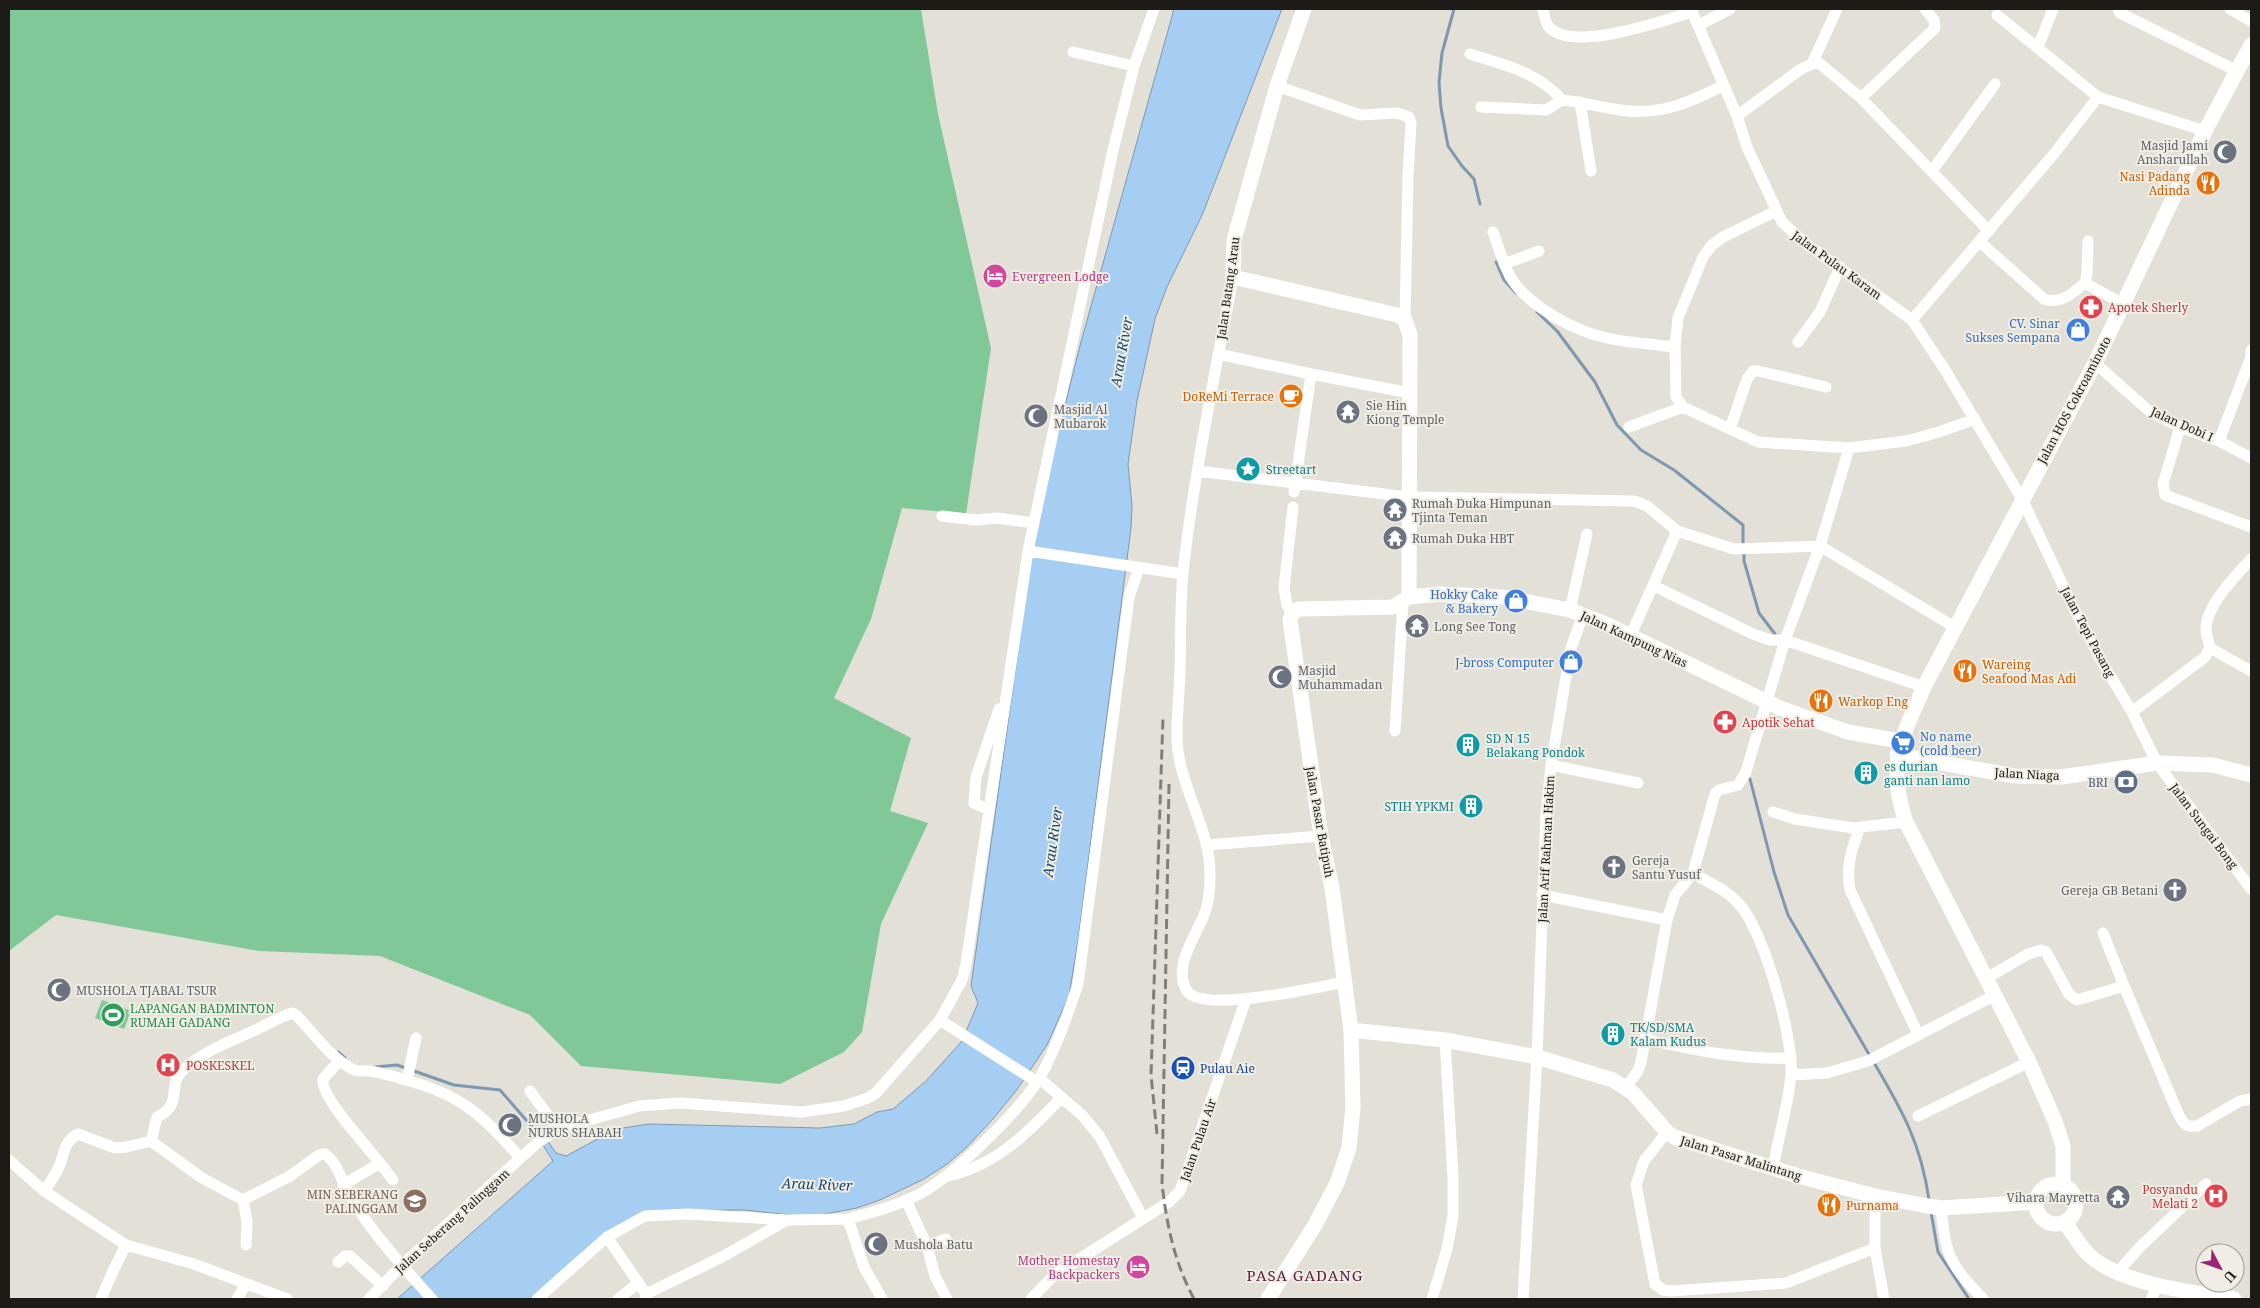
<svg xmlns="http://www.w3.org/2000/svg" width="2260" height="1308" font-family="'Noto Serif',serif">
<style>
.green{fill:#80c898}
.water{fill:#a6cdf2;stroke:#7d98b0}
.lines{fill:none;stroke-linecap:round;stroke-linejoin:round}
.stream{stroke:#7d98b0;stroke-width:3}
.minor{stroke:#fff;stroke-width:11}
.major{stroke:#fff;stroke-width:15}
.rail{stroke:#807f78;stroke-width:3;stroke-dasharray:10 5;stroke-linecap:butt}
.labels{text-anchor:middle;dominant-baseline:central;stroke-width:4;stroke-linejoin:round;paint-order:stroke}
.worship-label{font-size:12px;fill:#5b616d;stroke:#f0eee4;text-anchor:start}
.food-label{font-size:12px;fill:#c56008;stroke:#f0eee4;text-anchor:start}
.street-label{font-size:12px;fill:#1c1b17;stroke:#f0eee4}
.hotel-label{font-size:12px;fill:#b23c85;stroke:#f0eee4;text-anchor:start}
.health-label{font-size:12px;fill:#be3a42;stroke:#f0eee4;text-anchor:start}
.shop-label{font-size:12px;fill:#366cbe;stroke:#f0eee4;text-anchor:end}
.culture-label{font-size:12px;fill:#0d838f;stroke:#f0eee4;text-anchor:start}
.service-label{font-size:12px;fill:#4e5e75;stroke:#f0eee4;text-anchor:end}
.leisure-label{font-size:12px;fill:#27864d;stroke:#f0eee4;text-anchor:start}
.transit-label{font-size:12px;fill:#164399;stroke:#f0eee4;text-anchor:start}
.education-label{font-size:12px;fill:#785e54;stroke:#f0eee4;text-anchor:end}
.water-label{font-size:14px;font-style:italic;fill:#16476e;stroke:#f0eee4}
.quarter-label{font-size:15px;letter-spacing:1px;fill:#5a2047;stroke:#f0eee4}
</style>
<rect width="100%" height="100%" fill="#e3e1d7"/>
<!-- green -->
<path class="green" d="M9 9H921L938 114 991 348 966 514 902 508 871 619 834 698 911 738 890 811 928 823 881 924 862 1032 844 1052 780 1084 581 1066 530 1015 380 956 259 951 56 915 9 951Z
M102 1000 131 1011 124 1029 95 1018Z"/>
<!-- water -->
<path class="water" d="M1174 9H1282L1203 213 1167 287 1155 319 1137 401 1128 464 1132 506 1131 528 1078 941 1069 996 1047 1045 1016 1091 992 1120 967 1147 947 1164 924 1179 880 1200 857 1208 809 1217 744 1210 659 1211 602 1236 530 1299H397L553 1161 541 1142 547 1140 556 1153 566 1156 616 1129 649 1124 820 1128 854 1124 877 1112 893 1109 926 1081 962 1041 978 1003 971 986 1031 559 1048 472 1081 342Z"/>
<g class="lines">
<!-- stream -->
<path class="stream" d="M1454 9 1442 53 1439 82 1441 108 1448 146 1462 166 1474 179 1480 204
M1496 262 1504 280 1516 293
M1537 312 1557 331 1595 382 1617 425 1641 450 1674 470 1743 525V545
M1744 552V561L1759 613 1775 634
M1750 779 1774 872 1788 915 1870 1056
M338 1052 345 1058
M1873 1061C1902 1110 1921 1143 1929 1200
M375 1067 397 1065 454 1085 500 1090 541 1137
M1931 1212 1938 1252 1969 1299"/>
<!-- minor -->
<path class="minor" d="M1543 9C1544 15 1545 22 1549 27 1572 53 1663 21 1692 12
M1691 9 1737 116 1747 147 1782 222 1805 243 1912 320 1945 370 2022 499 2075 611 2102 662 2132 712 2157 763 2251 889
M2118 9 2120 13 2237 71
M2230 9 2251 21
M1997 15 2098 97 2205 131
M1699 25 1730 9
M2038 47 2053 9
M1073 52 1134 66
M1470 54C1504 65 1538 72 1562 100
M1812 64 1837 9
M1277 86 1360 115 1397 113 1409 117 1411 123 1408 175 1405 320
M1861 98 1935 28 1934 20 1925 9
M1580 102 1591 171
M1481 107 1546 110 1562 100C1582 102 1600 107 1620 110 1659 116 1689 103 1724 85
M1737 116 1801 69 1812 64 1819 63 1861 98 1989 231
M1932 171 1995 84
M1776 211 1723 237 1712 245 1703 257 1678 318 1675 347 1676 397 1683 407 1758 442 1849 448 1906 441 1939 432 1975 419
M1493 232C1499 248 1503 264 1511 278 1529 307 1575 331 1607 338 1629 343 1652 344 1675 347
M2088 241 2087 274 2085 283 2123 304
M1980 242 2044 299C2061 305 2072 293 2085 283
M1504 264 1539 251
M1233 277C1215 375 1194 473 1183 572 1180 605 1181 638 1180 671 1179 693 1177 715 1177 738 1178 786 1211 828 1210 876 1210 889 1209 903 1204 915 1196 936 1172 967 1187 991 1203 1014 1318 987 1344 982
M1912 320 2053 155 2098 97
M1798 342 1820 312 1840 267
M1218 354 1311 374 1410 393
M2095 363 2149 411 2180 427 2219 441 2251 458
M1629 427 1683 407
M2180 427 2163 484 2165 495 2251 527
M1730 429 1747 379 1753 371H1758L1826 387
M2219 441 2251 357V350
M1198 471 1408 497 1634 501 1647 506 1677 531 1734 549 1820 546 1956 628
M1294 492 1311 374
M942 516 976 520 997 518 1034 523
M1028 551 1183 574
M1654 586 1753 634 1770 640H1785L1924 687
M1570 610 1587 534
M1292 614 1287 605 1284 588 1293 507
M1630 637 1677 531
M2210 648 2251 671
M2132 712 2205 657 2210 648C2209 642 2206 635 2206 629 2206 606 2236 575 2251 559
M1395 731 1403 602
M1551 765 1638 783
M987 809 974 803 976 777 999 709
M1773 812 1795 819 1853 828 1906 822
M1860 828C1851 849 1846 868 1850 890L1918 1034
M1207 845 1321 836
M1693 873C1708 883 1728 890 1740 905 1764 932 1794 1038 1791 1075 1788 1106 1778 1138 1773 1169
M1542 895 1667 920
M2103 933 2124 986
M1987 978 2028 954 2041 950 2046 952 2069 994 2077 1000 2124 986 2177 1111C2182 1122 2185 1128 2197 1126L2240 1101 2251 1099
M940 1020 1037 1082
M1645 1039C1696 1050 1738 1060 1791 1058
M339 1061 323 1079C320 1097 368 1147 380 1163L343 1185
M1791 1075 1827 1073 1868 1061 1995 995
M1039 1078 1083 1116 1100 1137 1143 1218
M407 1080 416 1038
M1626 1087 1638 1071 1641 1062 1667 920 1675 895 1693 873 1715 794 1719 790 1738 785 1746 772 1785 640 1820 546 1849 448
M530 1091 558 1129
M1918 1116 2029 1062
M1667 1132 1644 1161 1636 1185 1655 1284 1663 1290 1671 1291 1786 1283 1875 1248
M151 1141 157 1117C184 1105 166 1086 183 1070 202 1052 229 1042 253 1031 266 1025 278 1018 292 1013L296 1015C314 1033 330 1058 354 1070 359 1072 364 1070 369 1071 380 1072 392 1076 402 1079 458 1093 484 1115 520 1158
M9 1160 44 1191 126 1245
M380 1163 393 1180
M948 1176C995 1166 1029 1132 1061 1098
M44 1191C49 1185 53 1178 57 1171 65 1157 62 1142 78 1134L115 1148 127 1147 151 1141 202 1178 243 1200 290 1176 319 1155 325 1154C339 1164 343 1186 352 1200 375 1236 404 1268 432 1299
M1875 1196V1248L1884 1299
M243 1200 247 1221 246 1245
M906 1200 927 1246 935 1276 947 1299
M1941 1208C1946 1257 1949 1263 1983 1299
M607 1237 646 1294
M927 1246 946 1239
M338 1262 345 1256H350L383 1286
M2117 1273 2139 1248 2206 1184
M101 1299 113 1271 126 1245 194 1264 287 1299
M237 1299 246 1284
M369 1299 401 1266 536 1144 558 1129 639 1106 680 1103 801 1112 844 1106 868 1098 876 1093 940 1020 962 980 966 964 1028 551 1113 150 1134 66 1154 9
M537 1299 607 1237 645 1216 688 1214 787 1220 848 1219
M618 1299 637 1284
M645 1299 646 1294 722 1257 787 1220
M882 1299 864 1267 848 1219C874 1212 900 1205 923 1192 956 1173 1019 1111 1039 1079 1056 1049 1067 1016 1078 984L1129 597 1139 568
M1031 1299 1053 1276 1169 1202 1180 1191 1246 999
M1432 1299 1447 1249 1453 1216V1177L1445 1040
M1523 1299 1537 1057 1546 813 1551 765 1571 648 1583 615
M2151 1299 2158 1285"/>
<!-- major -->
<path class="major" d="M1304 9 1277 86 1234 240 1233 277 1397 315 1405 320 1410 335 1409 597
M1409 597 1440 594 1502 597 1570 610 1608 625 1780 708 1848 732 1900 741
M1897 755 2015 776 2061 777 2157 763 2213 765 2251 775
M1351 1030 1445 1040 1537 1057 1613 1080 1633 1093 1667 1132 1674 1137 1798 1176 1875 1196 1922 1205 1941 1208 2036 1202
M2036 1204a20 20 0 1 1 40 0a20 20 0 1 1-40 0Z
M2063 1185V1146L2055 1121 2029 1062 1906 822C1886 764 1901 740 1924 687L2095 363 2205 131 2251 45
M2065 1223C2073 1233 2079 1245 2088 1254 2118 1284 2193 1292 2234 1299
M1268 1299 1315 1225 1337 1183 1349 1148 1353 1107 1351 1030 1332 888 1321 836 1290 620 1292 614 1298 609 1393 607 1409 597"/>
<!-- rail -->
<path class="rail" d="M1169 784 1162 1184C1167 1226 1174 1261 1194 1299
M1157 1134 1151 1075 1163 717"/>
</g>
<!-- icons -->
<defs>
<symbol id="mosque-disc" viewBox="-11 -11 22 22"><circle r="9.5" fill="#6b7280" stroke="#f0eee4"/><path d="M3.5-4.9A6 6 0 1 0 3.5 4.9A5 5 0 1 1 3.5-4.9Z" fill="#fff"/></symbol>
<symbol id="restaurant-disc" viewBox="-11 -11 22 22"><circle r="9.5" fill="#e8710a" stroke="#f0eee4"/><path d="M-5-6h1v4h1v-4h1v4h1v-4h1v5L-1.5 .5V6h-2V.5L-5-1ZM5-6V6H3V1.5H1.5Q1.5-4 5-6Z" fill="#fff"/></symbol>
<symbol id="hotel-disc" viewBox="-11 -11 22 22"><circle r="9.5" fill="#d1479c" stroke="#f0eee4"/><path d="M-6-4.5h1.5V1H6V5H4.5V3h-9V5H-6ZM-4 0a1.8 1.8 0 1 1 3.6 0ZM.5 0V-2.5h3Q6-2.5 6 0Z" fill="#fff"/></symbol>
<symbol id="pharmacy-disc" viewBox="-11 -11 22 22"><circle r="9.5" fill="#e0444e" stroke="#f0eee4"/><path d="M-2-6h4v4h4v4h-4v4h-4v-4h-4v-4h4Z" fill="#fff"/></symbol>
<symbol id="shop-disc" viewBox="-11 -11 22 22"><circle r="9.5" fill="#3f7fe0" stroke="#f0eee4"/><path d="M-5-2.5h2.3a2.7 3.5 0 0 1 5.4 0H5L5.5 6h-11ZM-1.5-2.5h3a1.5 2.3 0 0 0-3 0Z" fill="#fff"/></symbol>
<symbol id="cafe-disc" viewBox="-11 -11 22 22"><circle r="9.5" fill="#e8710a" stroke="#f0eee4"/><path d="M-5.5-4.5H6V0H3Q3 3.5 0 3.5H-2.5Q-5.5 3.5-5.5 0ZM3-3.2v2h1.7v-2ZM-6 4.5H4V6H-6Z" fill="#fff"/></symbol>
<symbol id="temple-disc" viewBox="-11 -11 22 22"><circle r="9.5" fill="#6b7280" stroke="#f0eee4"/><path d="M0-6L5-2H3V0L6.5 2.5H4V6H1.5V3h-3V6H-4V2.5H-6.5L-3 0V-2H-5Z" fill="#fff"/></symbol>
<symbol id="sight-disc" viewBox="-11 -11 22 22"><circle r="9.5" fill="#0f9aa8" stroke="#f0eee4"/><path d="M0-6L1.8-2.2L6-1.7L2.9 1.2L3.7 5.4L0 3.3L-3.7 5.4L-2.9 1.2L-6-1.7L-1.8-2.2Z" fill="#fff"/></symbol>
<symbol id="supermarket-disc" viewBox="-11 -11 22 22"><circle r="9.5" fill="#3f7fe0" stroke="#f0eee4"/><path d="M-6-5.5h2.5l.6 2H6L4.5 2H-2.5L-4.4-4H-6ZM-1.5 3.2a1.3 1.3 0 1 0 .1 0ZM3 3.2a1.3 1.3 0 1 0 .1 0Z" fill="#fff"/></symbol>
<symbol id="building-disc" viewBox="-11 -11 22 22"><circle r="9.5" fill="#0f9aa8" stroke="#f0eee4"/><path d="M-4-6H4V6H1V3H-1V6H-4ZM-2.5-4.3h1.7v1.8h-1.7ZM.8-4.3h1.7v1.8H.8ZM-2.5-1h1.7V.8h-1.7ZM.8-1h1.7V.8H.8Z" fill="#fff"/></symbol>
<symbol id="bank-disc" viewBox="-11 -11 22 22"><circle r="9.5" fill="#5c6f8a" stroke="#f0eee4"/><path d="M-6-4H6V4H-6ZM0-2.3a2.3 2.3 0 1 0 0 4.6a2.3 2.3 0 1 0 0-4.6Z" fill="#fff"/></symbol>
<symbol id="church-disc" viewBox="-11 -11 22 22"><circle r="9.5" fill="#6b7280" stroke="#f0eee4"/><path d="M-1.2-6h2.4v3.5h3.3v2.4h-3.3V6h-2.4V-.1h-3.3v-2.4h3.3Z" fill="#fff"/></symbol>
<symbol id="stadium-disc" viewBox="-11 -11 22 22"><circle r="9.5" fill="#2e9e5b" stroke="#f0eee4"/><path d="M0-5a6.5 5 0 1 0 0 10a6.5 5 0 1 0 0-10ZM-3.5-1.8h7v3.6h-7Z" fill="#fff"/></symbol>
<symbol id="hospital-disc" viewBox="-11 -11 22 22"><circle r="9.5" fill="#e0444e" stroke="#f0eee4"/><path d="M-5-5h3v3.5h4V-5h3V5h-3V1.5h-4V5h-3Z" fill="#fff"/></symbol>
<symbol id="station-disc" viewBox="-11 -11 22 22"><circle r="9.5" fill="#1a4fb4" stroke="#f0eee4"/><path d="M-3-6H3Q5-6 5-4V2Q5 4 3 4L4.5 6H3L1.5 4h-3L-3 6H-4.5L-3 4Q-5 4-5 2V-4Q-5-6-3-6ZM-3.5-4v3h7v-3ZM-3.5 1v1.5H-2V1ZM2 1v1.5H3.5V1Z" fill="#fff"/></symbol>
<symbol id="school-disc" viewBox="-11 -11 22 22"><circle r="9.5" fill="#8d6e63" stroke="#f0eee4"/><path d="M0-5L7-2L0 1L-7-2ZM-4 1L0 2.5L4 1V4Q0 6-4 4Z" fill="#fff"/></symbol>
</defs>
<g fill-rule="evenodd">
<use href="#mosque-disc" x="2211" y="138" width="28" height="28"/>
<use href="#restaurant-disc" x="2194" y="169" width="28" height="28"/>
<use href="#hotel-disc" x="981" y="262" width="28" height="28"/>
<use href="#pharmacy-disc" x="2077" y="293" width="28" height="28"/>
<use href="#shop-disc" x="2064" y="316" width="28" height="28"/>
<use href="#cafe-disc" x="1277" y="382" width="28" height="28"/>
<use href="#temple-disc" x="1334" y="398" width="28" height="28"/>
<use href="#mosque-disc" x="1022" y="402" width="28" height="28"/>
<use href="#sight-disc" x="1234" y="455" width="28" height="28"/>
<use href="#temple-disc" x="1381" y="496" width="28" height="28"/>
<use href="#temple-disc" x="1381" y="524" width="28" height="28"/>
<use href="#shop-disc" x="1502" y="587" width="28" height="28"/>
<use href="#temple-disc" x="1403" y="612" width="28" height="28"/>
<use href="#shop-disc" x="1557" y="648" width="28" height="28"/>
<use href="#restaurant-disc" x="1951" y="657" width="28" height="28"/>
<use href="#mosque-disc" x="1266" y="663" width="28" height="28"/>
<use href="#restaurant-disc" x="1807" y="687" width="28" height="28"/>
<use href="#pharmacy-disc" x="1711" y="708" width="28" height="28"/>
<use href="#supermarket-disc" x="1889" y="729" width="28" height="28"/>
<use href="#building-disc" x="1454" y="731" width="28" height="28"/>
<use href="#building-disc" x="1852" y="759" width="28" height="28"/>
<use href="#bank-disc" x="2112" y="768" width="28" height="28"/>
<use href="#building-disc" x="1457" y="792" width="28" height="28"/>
<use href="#church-disc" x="1600" y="853" width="28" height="28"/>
<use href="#church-disc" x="2161" y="876" width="28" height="28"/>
<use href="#mosque-disc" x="45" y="976" width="28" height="28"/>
<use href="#stadium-disc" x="99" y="1001" width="28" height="28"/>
<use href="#building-disc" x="1599" y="1020" width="28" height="28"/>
<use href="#hospital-disc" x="154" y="1051" width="28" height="28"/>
<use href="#station-disc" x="1169" y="1054" width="28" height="28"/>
<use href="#mosque-disc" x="496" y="1111" width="28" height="28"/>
<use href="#hospital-disc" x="2202" y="1182" width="28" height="28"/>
<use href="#temple-disc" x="2104" y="1183" width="28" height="28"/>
<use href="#school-disc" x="401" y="1187" width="28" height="28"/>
<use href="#restaurant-disc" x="1815" y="1191" width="28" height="28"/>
<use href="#mosque-disc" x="862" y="1230" width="28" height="28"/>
<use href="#hotel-disc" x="1124" y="1253" width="28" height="28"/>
</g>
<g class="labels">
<!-- worship labels -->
<g class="worship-label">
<text x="2208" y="145" text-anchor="end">Masjid Jami<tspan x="2208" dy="14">Ansharullah</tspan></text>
<text x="1366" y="405">Sie Hin<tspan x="1366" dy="14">Kiong Temple</tspan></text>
<text x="1054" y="409">Masjid Al<tspan x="1054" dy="14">Mubarok</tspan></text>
<text x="1412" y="503">Rumah Duka Himpunan<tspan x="1412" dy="14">Tjinta Teman</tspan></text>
<text x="1412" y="538">Rumah Duka HBT</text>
<text x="1434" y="626">Long See Tong</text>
<text x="1298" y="670">Masjid<tspan x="1298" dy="14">Muhammadan</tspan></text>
<text x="1632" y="860">Gereja<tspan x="1632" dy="14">Santu Yusuf</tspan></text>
<text x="2158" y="890" text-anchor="end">Gereja GB Betani</text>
<text x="76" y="990">MUSHOLA TJABAL TSUR</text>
<text x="528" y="1118">MUSHOLA<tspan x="528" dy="14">NURUS SHABAH</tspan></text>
<text x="2100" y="1197" text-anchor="end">Vihara Mayretta</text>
<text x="894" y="1244">Mushola Batu</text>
</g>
<!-- food labels -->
<g class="food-label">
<text x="2190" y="176" text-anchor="end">Nasi Padang<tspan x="2190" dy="14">Adinda</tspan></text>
<text x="1274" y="396" text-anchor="end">DoReMi Terrace</text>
<text x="1982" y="664">Wareing<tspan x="1982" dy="14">Seafood Mas Adi</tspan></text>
<text x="1838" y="701">Warkop Eng</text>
<text x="1846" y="1205">Purnama</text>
</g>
<!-- street labels -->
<g class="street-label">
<text transform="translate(1837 265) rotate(36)">Jalan Pulau Karam</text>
<text transform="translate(1228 288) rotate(-82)">Jalan Batang Arau</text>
<text transform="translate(2074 400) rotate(-62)">Jalan HOS Cokroaminoto</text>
<text transform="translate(2182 424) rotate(24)">Jalan Dobi I</text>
<text transform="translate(2088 632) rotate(62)">Jalan Tepi Pasang</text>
<text transform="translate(1634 639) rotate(25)">Jalan Kampung Nias</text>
<text transform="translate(2027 774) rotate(3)">Jalan Niaga</text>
<text transform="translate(1320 822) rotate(80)">Jalan Pasar Batipuh</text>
<text transform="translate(2204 826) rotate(53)">Jalan Sungai Bong</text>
<text transform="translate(1546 849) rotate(-87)">Jalan Arif Rahman Hakim</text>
<text transform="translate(1198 1140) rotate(-71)">Jalan Pulau Air</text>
<text transform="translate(1741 1158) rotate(17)">Jalan Pasar Malintang</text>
<text transform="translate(452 1221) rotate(-42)">Jalan Seberang Palinggam</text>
</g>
<!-- hotel labels -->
<g class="hotel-label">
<text x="1012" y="276">Evergreen Lodge</text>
<text x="1120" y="1260" text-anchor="end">Mother Homestay<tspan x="1120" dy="14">Backpackers</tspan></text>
</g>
<!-- health labels -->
<g class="health-label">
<text x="2108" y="307">Apotek Sherly</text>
<text x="1742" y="722">Apotik Sehat</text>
<text x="186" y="1065">POSKESKEL</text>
<text x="2198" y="1189" text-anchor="end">Posyandu<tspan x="2198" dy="14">Melati 2</tspan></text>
</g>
<!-- shop labels -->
<g class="shop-label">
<text x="2060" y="323">CV. Sinar<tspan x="2060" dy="14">Sukses Sempana</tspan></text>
<text x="1498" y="594">Hokky Cake<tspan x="1498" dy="14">&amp; Bakery</tspan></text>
<text x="1554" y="662">J-bross Computer</text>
<text x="1920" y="736" text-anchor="start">No name<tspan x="1920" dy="14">(cold beer)</tspan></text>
</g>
<!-- culture labels -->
<g class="culture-label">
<text x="1266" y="469">Streetart</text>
<text x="1486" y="738">SD N 15<tspan x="1486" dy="14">Belakang Pondok</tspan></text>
<text x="1884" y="766">es durian<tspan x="1884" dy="14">ganti nan lamo</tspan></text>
<text x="1454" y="806" text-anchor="end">STIH YPKMI</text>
<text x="1630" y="1027">TK/SD/SMA<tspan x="1630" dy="14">Kalam Kudus</tspan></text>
</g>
<!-- service labels -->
<g class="service-label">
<text x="2108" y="782">BRI</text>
</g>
<!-- leisure labels -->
<g class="leisure-label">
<text x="130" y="1008">LAPANGAN BADMINTON<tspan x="130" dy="14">RUMAH GADANG</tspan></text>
</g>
<!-- transit labels -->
<g class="transit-label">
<text x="1200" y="1068">Pulau Aie</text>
</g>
<!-- education labels -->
<g class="education-label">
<text x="398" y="1194">MIN SEBERANG<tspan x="398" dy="14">PALINGGAM</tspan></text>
</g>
<!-- water labels -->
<g class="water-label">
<text transform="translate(1121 352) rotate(-80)">Arau River</text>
<text transform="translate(1052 842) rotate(-82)">Arau River</text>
<text transform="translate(817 1184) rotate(2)">Arau River</text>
</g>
<!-- quarter labels -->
<g class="quarter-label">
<text x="1305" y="1275">PASA GADANG</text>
</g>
</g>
<!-- border -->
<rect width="2260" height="1308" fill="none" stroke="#1c1b17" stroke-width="20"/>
<!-- north arrow -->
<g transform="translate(2220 1268) rotate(131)"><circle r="24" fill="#f0eee4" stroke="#9b9a92"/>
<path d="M0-4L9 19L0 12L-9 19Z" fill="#9c2179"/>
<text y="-8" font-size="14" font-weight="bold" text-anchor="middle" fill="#1c1b17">U</text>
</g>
</svg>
